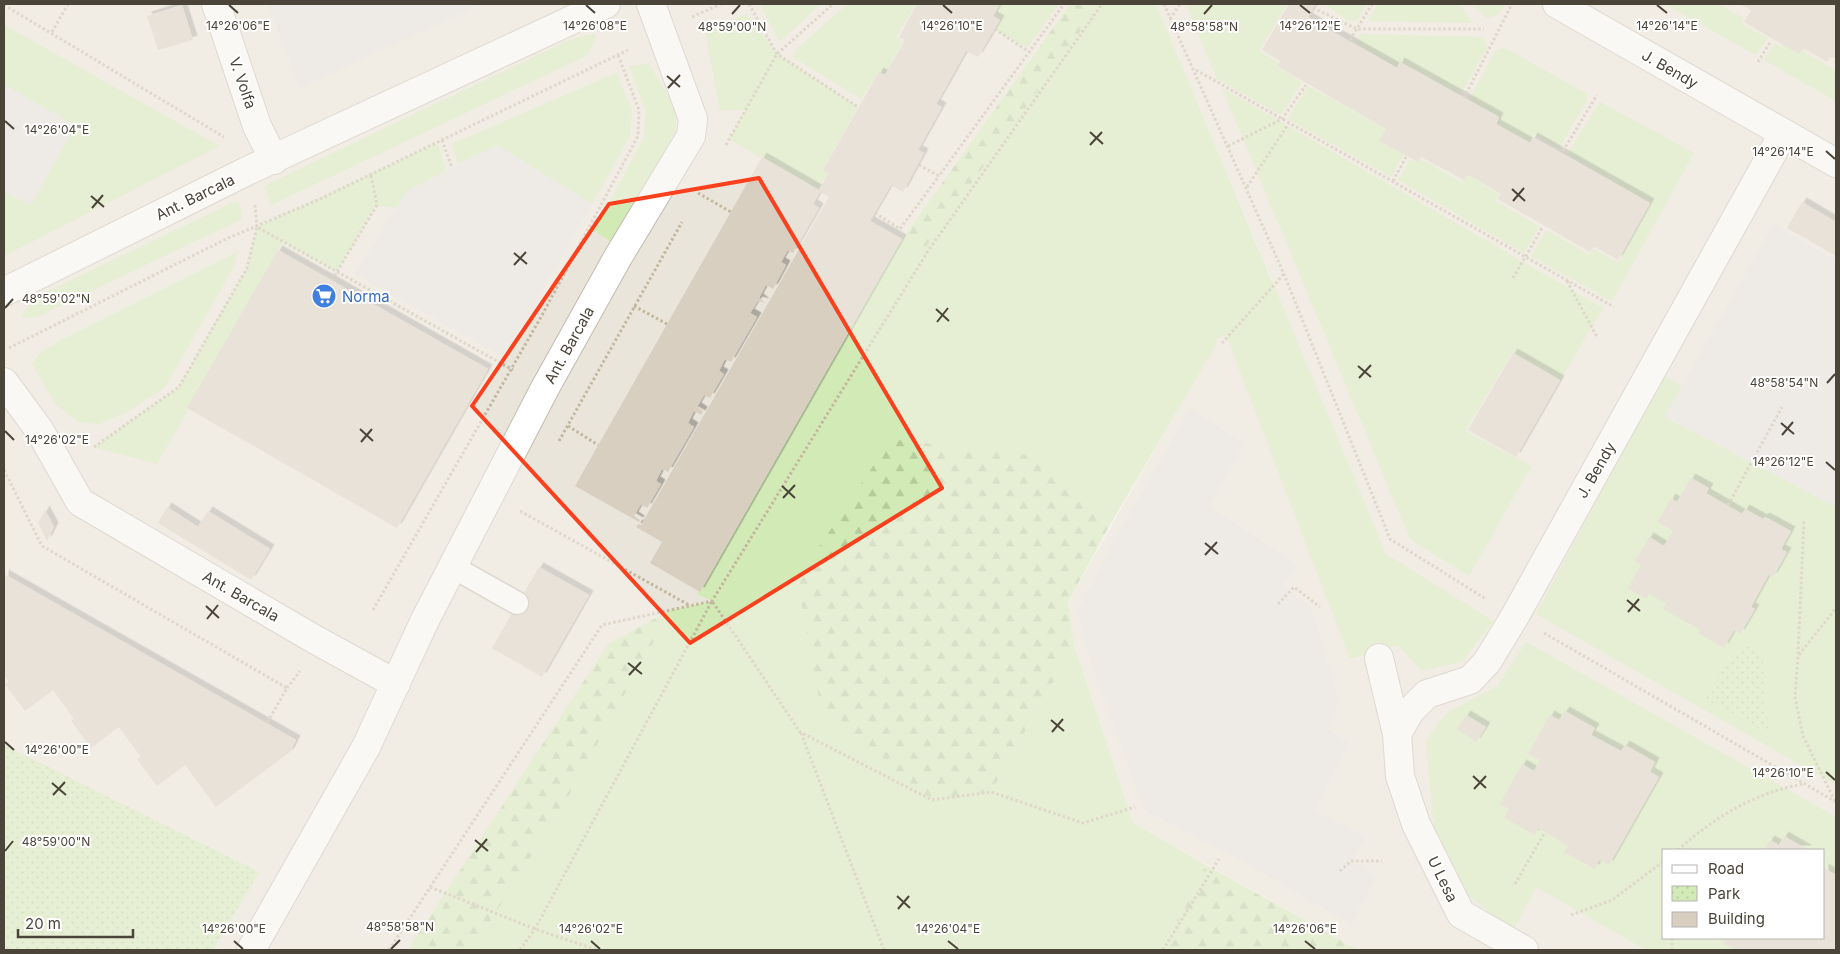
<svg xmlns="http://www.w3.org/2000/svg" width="1840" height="954" font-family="Inter,sans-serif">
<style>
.residential{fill:#eae5da;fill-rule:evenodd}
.grass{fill:#d2eab5;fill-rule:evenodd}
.forest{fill:url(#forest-firs)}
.park{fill:url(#park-dots)}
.parking{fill:#e5e3e0}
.building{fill:#d8cfc1;filter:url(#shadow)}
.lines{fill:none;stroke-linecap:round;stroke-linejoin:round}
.service-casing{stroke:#c2bbae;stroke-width:25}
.minor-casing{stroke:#c2bbae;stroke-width:30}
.path{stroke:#c4b79f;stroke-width:3;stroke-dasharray:2.5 2.5;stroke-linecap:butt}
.service{stroke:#fff;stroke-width:22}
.minor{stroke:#fff;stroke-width:28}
.marked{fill:none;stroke:#fc3f1d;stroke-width:4;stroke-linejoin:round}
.ticks{fill:none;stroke:#4b4439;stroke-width:2}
.labels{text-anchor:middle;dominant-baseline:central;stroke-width:4;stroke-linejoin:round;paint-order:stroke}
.street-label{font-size:15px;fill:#4b4439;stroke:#fff}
.shop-label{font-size:15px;fill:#366cbe;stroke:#fff;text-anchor:start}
.ticks-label{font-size:12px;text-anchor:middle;fill:#4b4439;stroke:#fff;stroke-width:4;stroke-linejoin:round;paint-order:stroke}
</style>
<defs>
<pattern id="forest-firs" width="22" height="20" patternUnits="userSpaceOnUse" patternTransform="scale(1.25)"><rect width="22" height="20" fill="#d2eab5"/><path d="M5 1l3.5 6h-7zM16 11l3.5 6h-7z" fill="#b6ca9c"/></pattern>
<pattern id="park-dots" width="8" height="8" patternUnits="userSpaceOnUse" patternTransform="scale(1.25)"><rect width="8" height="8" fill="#d2eab5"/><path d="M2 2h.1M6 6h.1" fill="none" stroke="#b6ca9c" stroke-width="1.8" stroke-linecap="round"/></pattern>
<filter id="shadow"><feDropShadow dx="4.5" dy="-4.5" stdDeviation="0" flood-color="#0004"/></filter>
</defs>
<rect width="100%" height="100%" fill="#f6f3ec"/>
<!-- residential -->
<path class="residential" d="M4 4H1070L902 239 697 594 712 601 671 610 472 950H4Z
M1156 4H1836V950H1358L1133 823 1074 645 1068 602 1216 343V339L1273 282ZM1664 850H1824V938H1664Z"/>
<!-- grass -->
<path class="grass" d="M766 4H821L779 42 761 6Z
M848 4H916L896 37 902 42 885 75 879 72 861 99 793 57 795 50Z
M1000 4H1059L1027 48 995 29 999 20 993 16Z
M1100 4H1156L1386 554 1493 621 1463 661 1421 671 1398 645 1350 659 1226 335 1216 339 1217 343 1108 528 1046 457 991 792 1074 645 1133 823 1206 865 1161 950H472L561 810 671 610 712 601 697 594 902 239 920 254Z
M1188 4H1287L1259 51 1278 62 1277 67 1302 82 1281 115 1217 79 1187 6Z
M1325 4H1367L1357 21 1347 20Z
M1378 4H1459L1473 23 1368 21Z
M1474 4H1505L1498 15 1486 18Z
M1665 4H1718L1743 18 1741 24 1768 38 1756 55Z
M747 14 777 54 858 107 823 169 829 173 817 190 729 139 745 110H720L705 30Z
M4 25 219 146 4 256V192L30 205 75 126 4 85Z
M1361 34 1483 37 1487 48 1460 95 1401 62 1397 68 1356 43Z
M586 35H596L588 55 271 205 264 186 567 41Z
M1786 41 1836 71V101L1764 60 1775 43 1781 47Z
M1505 48 1587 94V100L1559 149 1534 134 1530 143 1496 124 1498 117 1469 100 1495 51Z
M649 64C659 82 675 102 676 123 676 144 626 220 613 243L594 231 643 139 646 112 629 66Z
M616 73 632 110 630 135 592 204 497 146 458 164 452 144Z
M1308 86 1386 129 1379 141 1403 155 1391 177 1288 119Z
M1222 88 1603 308 1560 380 1512 353 1465 431 1531 466 1469 576 1410 539Z
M1600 102 1694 153 1612 301 1531 256 1546 230 1590 255 1594 249 1618 263 1650 204 1567 154Z
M437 143 447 171 409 190 397 208 376 205 336 272 283 242 157 464 94 447 179 387 247 268 257 227Z
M1421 159 1462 183 1467 174 1499 195 1495 201 1539 226 1524 253 1398 180 1410 160 1418 162Z
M239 202 242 219 39 316 29 318 21 316 35 299 46 292 232 203Z
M237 252 233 268 165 387 127 412 99 424 79 422 57 406 32 364 40 353 65 338Z
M1664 375 1682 387 1665 417 1836 507V785L1536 614Z
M1526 642 1836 817V950H1646L1536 887 1512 932 1456 885 1435 840 1426 741 1447 713 1497 686ZM1664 850H1824V938H1664Z"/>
<!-- forest -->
<path class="forest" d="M1070 4H1100L920 255 902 239Z
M891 439 1046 457 1108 528 1068 602 1074 645 991 792 932 800 822 714 797 580Z
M671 610 561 810 472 950H408L608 644Z
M1206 865 1340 940 1358 950H1161Z"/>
<!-- park -->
<path class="park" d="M1751 644 1762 653 1769 734 1705 699 1734 652Z
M4 745 259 872 213 950H4Z"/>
<!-- parking -->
<path class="parking" d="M268 4H481L300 88Z
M4 85 75 125 31 205 4 192Z
M497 145 592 204 504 357 355 274 408 190Z
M1773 225 1836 260V507L1665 416Z
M1190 409 1244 444 1209 506 1298 565 1283 586 1310 605 1339 700 1327 729 1349 742 1315 812 1366 837 1351 861 1376 877 1351 924 1237 858 1144 810 1088 652 1077 611 1117 536Z"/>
<!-- building -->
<path class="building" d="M917 4H1000L993 16 1000 20 978 57 966 51 946 87 936 104 942 107 918 150 924 153 903 192 891 185 870 221 902 239 700 592 650 563 662 542 636 527 638 524 641 525 829 197 820 192 813 204 819 208 793 253 788 250 781 262 786 265 773 289 766 285 759 298 765 303 758 301 750 313 757 317 731 362 725 359 719 371 724 374 710 398 704 395 697 407 703 411 701 415 694 411 688 423 694 427 668 472 662 469 656 481 661 484 647 508 641 504 634 516 640 520 639 522 575 486 762 157 819 190 829 173 823 170 879 72 885 75 905 40 899 37Z
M1289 4H1316L1308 17 1326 28 1397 68 1400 62 1499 117 1496 124 1530 143 1533 137 1650 203 1618 260 1594 246 1590 252 1498 199 1501 194 1467 174 1464 180 1421 157 1418 162 1379 141 1386 129 1277 66 1280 61 1262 50Z
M1739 4H1836V59L1831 56 1827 62 1803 48 1799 54 1744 22 1751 10Z
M182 5 193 40 158 50 147 16Z
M1802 202 1836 222V256L1787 228Z
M278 250 488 369 397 528 187 408Z
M1513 353 1560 380 1516 457 1468 430Z
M1691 478 1709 488 1706 493 1742 514 1745 509 1763 519 1765 517 1791 531 1781 549 1787 552 1773 577 1769 574 1751 607 1755 609 1740 634 1734 630 1724 648 1698 633 1700 630 1663 609 1666 604 1649 594 1646 599 1628 588 1641 565 1635 561 1649 537 1664 546 1673 531 1658 522 1671 498 1677 502Z
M167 507 198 527 208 511 270 549 251 580 158 523Z
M45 510 54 527 47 541 38 523Z
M539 567 589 595 542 677 492 648Z
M4 574 296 740 290 752 216 807 185 765 157 786 137 759 141 757 119 727 91 748 71 721 74 719 53 690 25 711 5 684 9 682 4 675Z
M1565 711 1595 728 1591 735 1621 751 1625 745 1655 762 1650 772 1659 777 1609 865 1599 860 1595 869 1564 852 1568 846 1545 832 1538 828 1535 835 1504 818 1509 809 1500 804 1522 764 1534 771 1540 760 1528 754 1550 715 1559 720Z
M1466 715 1486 727 1476 742 1457 729Z
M1784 836 1808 850H1764L1770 840 1779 845Z
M1824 868 1836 875V950H1736L1723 943 1726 938H1824Z"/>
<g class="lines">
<defs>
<path id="service" d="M453 567 517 603"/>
<path id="minor" d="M216 4 257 126 274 160
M1557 4 1836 163
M4 292 245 172 606 4
M4 382 40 431 80 502 314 639 396 684
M1379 658 1397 734
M251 950 366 747 425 620 545 388 618 257 691 136 693 119 651 4
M1524 950 1461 914 1416 824 1400 776 1397 734 1410 711 1427 694 1470 680 1487 662 1515 616 1783 134"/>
</defs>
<!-- service casing -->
<use href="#service" class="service-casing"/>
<!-- minor casing -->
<use href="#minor" class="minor-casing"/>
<!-- path -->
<path class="path" d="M749 4 777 54 858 107
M1164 4 1284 274 1390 539 1486 599
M4 5 224 137
M1313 8 1357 29H1484
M692 17 721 4
M1170 19 1180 4
M995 29 1029 52
M52 32 68 4
M1350 40 1372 4
M1758 62 1771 41
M1196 70 1614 307
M1464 98 1512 4
M442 140 452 168
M726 145 777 54 833 4
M1228 146 1282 119 1306 85
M1563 151 1597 95
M919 165 939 176 1064 4
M1393 181 1406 157
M1247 187 1289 123
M698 193 731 212
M255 205 257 227
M875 213 900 229 939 176
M1513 278 1542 228
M332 280 377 205 371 175
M1567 281 1597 337
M634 306 667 324
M1222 343 1284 274
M9 348 226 239 320 199 628 50
M568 426 598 445
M559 441 682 222
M94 447 179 387 247 268 257 227 513 370
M4 470 42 546 287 688 267 723
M1728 505 1782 407
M520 511 689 605
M1278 604 1294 587 1320 607
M373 610 541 317 638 136 639 110 618 55
M1544 633 1836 802
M1798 654 1804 520
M287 688 300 671
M801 733 884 950
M1835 801 1803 736 1795 697 1798 656 1836 608
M1678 850C1715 817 1754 793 1803 784
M1340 871 1351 861H1382
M1515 884 1545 832
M430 887 535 929 597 950
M1571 915 1612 900 1664 861
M1672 938V950
M389 950 602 625 712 601 928 251 1102 4
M520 950 535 929 712 601 800 732 932 800 991 792 1083 823 1135 807
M1163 950 1219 859"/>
<!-- service -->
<use href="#service" class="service"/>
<!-- minor -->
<use href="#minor" class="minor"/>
</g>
<!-- marked area -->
<path d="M0 0H1840V954H0ZM759 178 942 488 690 643 472 406 609 204Z" fill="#f6f3ec" fill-opacity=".55" fill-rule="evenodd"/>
<path class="marked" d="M759 178 942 488 690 643 472 406 609 204Z"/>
<!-- ticks -->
<path class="ticks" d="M229 5 238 13M586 5 595 13M943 5 952 13M1300 5 1310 13M1657 5 1667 13M732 14 740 5M1204 14 1212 5M667 76 680 87M668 88 680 75M5 121 14 129M1090 132 1103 144M1090 145 1102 132M1826 151 1835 159M1512 189 1525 201M91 196 104 207M1513 201 1524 188M92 208 103 195M514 253 527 264M514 265 526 252M5 308 13 299M936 309 949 321M937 322 948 308M1358 366 1371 377M1359 378 1371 365M1827 383 1835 374M1781 423 1794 434M360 429 373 441M5 431 14 440M1782 435 1793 422M361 442 372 429M1826 462 1835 470M782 486 795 498M783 498 795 485M1205 543 1218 554M1205 555 1217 542M1627 600 1640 611M206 606 219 618M1628 612 1639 599M207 619 218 605M628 663 642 674M629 675 641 662M1051 720 1064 731M1052 732 1063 719M5 742 14 750M1826 772 1835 780M1473 776 1486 788M52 783 66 795M1474 789 1486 776M53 795 65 782M475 840 488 851M5 851 13 841M476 852 487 839M897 896 910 908M898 909 909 896M234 941 243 949M591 941 600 949M948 941 958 949M1305 941 1315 949M391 949 400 940"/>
<!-- icons -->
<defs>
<symbol id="supermarket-disc" viewBox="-11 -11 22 22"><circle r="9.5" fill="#3f7fe0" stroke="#fff"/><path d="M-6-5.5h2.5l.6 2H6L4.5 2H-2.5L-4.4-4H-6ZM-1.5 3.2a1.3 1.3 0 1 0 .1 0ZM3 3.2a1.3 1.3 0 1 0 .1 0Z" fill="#fff"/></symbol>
</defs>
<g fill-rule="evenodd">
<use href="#supermarket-disc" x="310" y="282" width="28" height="28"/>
</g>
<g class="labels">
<!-- street labels -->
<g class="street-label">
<text transform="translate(1670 69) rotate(30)">J. Bendy</text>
<text transform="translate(243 83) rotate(71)">V. Volfa</text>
<text transform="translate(195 197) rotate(-26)">Ant. Barcala</text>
<text transform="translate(569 345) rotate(-61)">Ant. Barcala</text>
<text transform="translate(1596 470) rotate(-60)">J. Bendy</text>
<text transform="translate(241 596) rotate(30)">Ant. Barcala</text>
<text transform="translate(1443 879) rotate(64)">U Lesa</text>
</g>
<!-- shop labels -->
<g class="shop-label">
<text x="342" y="296">Norma</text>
</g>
</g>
<g class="ticks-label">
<text x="952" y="30">14°26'10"E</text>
<text x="238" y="30">14°26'06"E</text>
<text x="595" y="30">14°26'08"E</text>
<text x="1310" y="30">14°26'12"E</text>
<text x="1667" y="30">14°26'14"E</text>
<text x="732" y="31">48°59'00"N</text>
<text x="1204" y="31">48°58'58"N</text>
<text x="57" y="134">14°26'04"E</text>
<text x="1783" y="156">14°26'14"E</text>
<text x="56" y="303">48°59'02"N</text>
<text x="1784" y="387">48°58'54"N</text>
<text x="57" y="444">14°26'02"E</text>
<text x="1783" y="466">14°26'12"E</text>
<text x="57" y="754">14°26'00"E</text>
<text x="1783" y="777">14°26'10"E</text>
<text x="56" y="846">48°59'00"N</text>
<text x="400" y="931">48°58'58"N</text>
<text x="234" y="933">14°26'00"E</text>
<text x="591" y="933">14°26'02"E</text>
<text x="948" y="933">14°26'04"E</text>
<text x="1305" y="933">14°26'06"E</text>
</g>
<!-- border -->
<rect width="1840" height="954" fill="none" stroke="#4b4439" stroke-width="10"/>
<!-- legend -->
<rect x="1662" y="849" width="162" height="90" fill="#ffffff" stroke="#b7b4b0"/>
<rect x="1672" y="865" width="25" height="8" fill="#ffffff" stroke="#b7b4b0"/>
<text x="1708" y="874" font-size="15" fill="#4b4439">Road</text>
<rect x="1672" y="886" width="25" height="15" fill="url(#park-dots)" stroke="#b7b4b0"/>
<text x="1708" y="899" font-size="15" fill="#4b4439">Park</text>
<rect x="1672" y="912" width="25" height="15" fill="#d8cfc1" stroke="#b7b4b0"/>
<text x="1708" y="924" font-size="15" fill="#4b4439">Building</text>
<!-- scale -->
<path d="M18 929v8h115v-8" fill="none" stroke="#4b4439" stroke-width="2.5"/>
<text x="25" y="929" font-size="15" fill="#4b4439" stroke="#ffffff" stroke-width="4" paint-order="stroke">20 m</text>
</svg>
